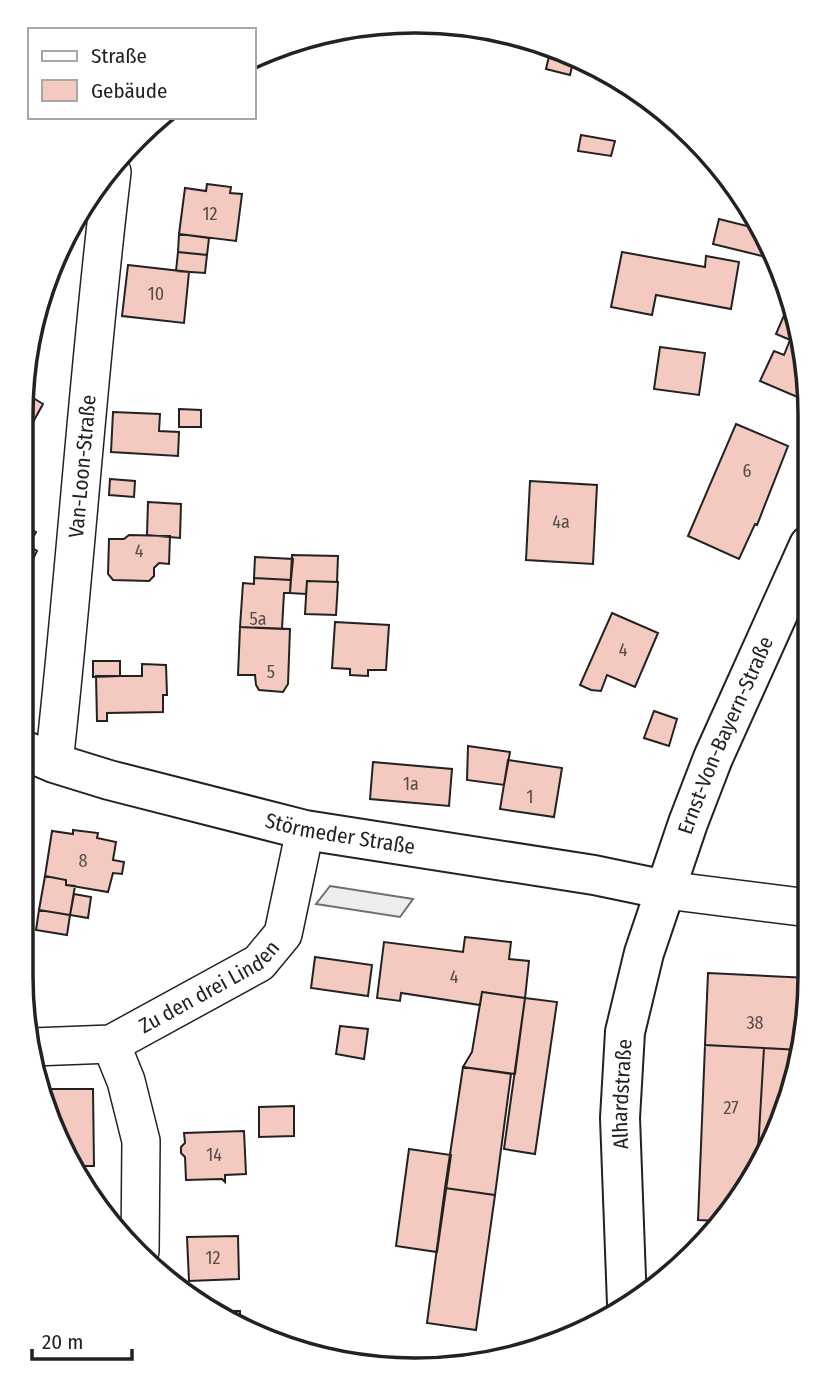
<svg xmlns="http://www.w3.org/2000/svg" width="831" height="1391" font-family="'Fira Sans Condensed',sans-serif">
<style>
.parking{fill:#ededed;stroke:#6f6f6f;stroke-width:2}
.building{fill:#f3c9c0;stroke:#222;stroke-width:2}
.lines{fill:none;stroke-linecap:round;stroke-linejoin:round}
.minor-casing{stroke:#222;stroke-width:40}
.major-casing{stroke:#222;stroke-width:42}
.minor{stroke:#fff;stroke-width:37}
.major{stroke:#fff;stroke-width:38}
.labels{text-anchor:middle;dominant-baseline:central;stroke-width:5;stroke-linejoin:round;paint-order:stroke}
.number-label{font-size:18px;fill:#564c4a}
.street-label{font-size:21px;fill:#222;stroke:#fff}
.rim{fill:none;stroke:#222;stroke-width:3.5}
</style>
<rect width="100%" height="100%" fill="#fff"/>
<!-- parking -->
<path class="parking" d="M330 886 413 899 400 917 316 904Z"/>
<!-- building -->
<path class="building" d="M550 52 573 62 570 75 546 69Z
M581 135 615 141 611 156 578 151Z
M207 184 231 187 230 193 242 194 236 241 179 234 185 188 206 191Z
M719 219 763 230 766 238 762 256 713 244Z
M179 234 209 238 207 255 178 252Z
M178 252 207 255 205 273 176 271Z
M622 252 705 267 706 256 739 262 731 309 656 295 652 315 611 307Z
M128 265 189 272 184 323 122 316Z
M791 299 800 344 776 334Z
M790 340 800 344 809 389V402L760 381 774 351 784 355Z
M660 347 705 353 699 395 654 389Z
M22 391 43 404 22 442Z
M179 409 201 410V427H179Z
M113 412 160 414 159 431 179 432 178 456 111 452Z
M736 424 788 446 757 525 755 524 739 559 688 536Z
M110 479 135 481 134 497 109 495Z
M530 481 597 485 593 564 526 560Z
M148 502 181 504 180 538 147 535Z
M22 524 36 532 28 546 22 542Z
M129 535 170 536 169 564 159 563 154 568V576L149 581 113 580 108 574 109 539H124Z
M22 542 37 551 29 567 22 563Z
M292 555 338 556 337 582 307 581 306 594 290 593Z
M255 557 293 559 291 580 254 578Z
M22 563 29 567 22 580Z
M254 578 291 580 290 593H284L282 629 240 627 243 583 254 584Z
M307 581 338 582 336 615 305 614Z
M22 609 32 616 23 634 22 633Z
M612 613 658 633 635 687 607 675 601 691 591 690 580 685Z
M335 622 389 625 386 670H368V676L350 675V669L332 668Z
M240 627 290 629 288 684 283 692 259 690 256 685 255 675H238Z
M21 647 30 651 21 665Z
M93 661H120V676L93 677Z
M142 664 166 665 167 695H163V712L107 713V721H97L96 676H142Z
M809 687V703L802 699Z
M654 711 677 719 669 746 644 738Z
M468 746 510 752 504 785 467 780Z
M508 760 562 768 554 817 500 809Z
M373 762 452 769 449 806 370 799Z
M73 830 98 833 97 838 116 842 113 860 124 862 122 874 113 873 108 892 66 885V880L45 876 52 831 73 834Z
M45 876 66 880V885L75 886 70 915 39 910Z
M74 894 91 897 88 918 70 915Z
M39 910 70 915 67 935 36 930Z
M465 937 511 942 509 959 529 961 525 998 482 992 480 1005 401 993 400 1001 377 998 384 942 463 952Z
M315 957 372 965 368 996 311 988Z
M708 973 809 978V1002L800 1050 705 1045Z
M482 992 525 998 515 1074 463 1067 472 1052Z
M525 998 557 1002 535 1154 504 1149Z
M340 1026 368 1029 364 1059 336 1054Z
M705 1045 764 1048 757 1168 743 1195 719 1221 698 1220Z
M764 1048 800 1050 789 1103 757 1168Z
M463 1067 511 1074 495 1195 445 1188Z
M43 1089H93L94 1166H76L44 1105Z
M294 1106V1136L259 1137V1107Z
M244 1131 246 1174 225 1175V1182L222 1179 186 1180 185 1157 181 1153V1147L185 1143 184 1133Z
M409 1149 451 1155 437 1252 396 1246Z
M445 1188 495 1195 476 1330 427 1323Z
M238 1236 239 1279 189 1281 187 1237Z
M211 1311H240V1325Z"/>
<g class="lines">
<defs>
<g id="minor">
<path id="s1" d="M54 763C76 566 88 369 112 172"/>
<path d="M666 890 809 908"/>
<path d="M111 1044 126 1081 141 1141 140 1251"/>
<path id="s2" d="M33 1047 111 1044 259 963 283 934 305 830"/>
</g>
<g id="major">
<path id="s3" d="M21 749 54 763 109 780 305 830 594 875 666 890"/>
<path id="s4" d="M627 1304 620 1118 625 1032 644 953 688 823 713 758 809 545"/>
</g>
</defs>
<!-- minor casing -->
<use href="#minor" class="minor-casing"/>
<!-- major casing -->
<use href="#major" class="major-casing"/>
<!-- minor -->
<use href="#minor" class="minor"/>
<!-- major -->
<use href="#major" class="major"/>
</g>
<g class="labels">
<!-- number labels -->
<g class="number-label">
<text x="210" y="214">12</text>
<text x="156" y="294">10</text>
<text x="747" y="471">6</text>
<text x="561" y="522">4a</text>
<text x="139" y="551">4</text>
<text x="258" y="619">5a</text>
<text x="623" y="650">4</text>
<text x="271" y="672">5</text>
<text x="411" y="784">1a</text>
<text x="530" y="797">1</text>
<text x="83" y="861">8</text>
<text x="454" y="977">4</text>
<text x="755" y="1023">38</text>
<text x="731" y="1108">27</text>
<text x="214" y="1155">14</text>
<text x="213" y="1258">12</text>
</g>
<!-- street labels -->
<g class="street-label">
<text stroke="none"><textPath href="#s1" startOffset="298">Van-Loon-Straße</textPath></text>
<text stroke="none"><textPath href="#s4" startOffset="586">Ernst-Von-Bayern-Straße</textPath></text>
<text stroke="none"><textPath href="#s3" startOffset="331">Störmeder Straße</textPath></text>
<text stroke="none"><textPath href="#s2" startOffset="192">Zu den drei Linden</textPath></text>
<text stroke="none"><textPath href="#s4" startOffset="210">Alhardstraße</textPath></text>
</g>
</g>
<!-- crop -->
<path d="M0 0H831V1391H0ZM415 33H416A382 382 0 0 1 798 415V976A382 382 0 0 1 416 1358H415A382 382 0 0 1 33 976V415A382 382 0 0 1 415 33Z" fill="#fff" fill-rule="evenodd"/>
<path class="rim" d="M415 33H416A382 382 0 0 1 798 415V976A382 382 0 0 1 416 1358H415A382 382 0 0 1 33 976V415A382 382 0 0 1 415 33Z"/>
<!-- legend -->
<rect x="28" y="28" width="228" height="91" fill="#ffffff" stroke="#a7a7a7" stroke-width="2"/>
<rect x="42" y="51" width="35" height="10" fill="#ffffff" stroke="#a7a7a7" stroke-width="2"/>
<text x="91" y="63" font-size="21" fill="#222222">Straße</text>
<rect x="42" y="80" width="35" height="21" fill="#f3c9c0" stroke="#a7a7a7" stroke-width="2"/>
<text x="91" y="98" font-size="21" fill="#222222">Gebäude</text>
<!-- scale -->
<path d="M32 1349v10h100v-10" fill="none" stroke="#222222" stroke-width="3.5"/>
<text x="42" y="1349" font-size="21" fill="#222222" stroke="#ffffff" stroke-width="5" paint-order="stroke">20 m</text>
</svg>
